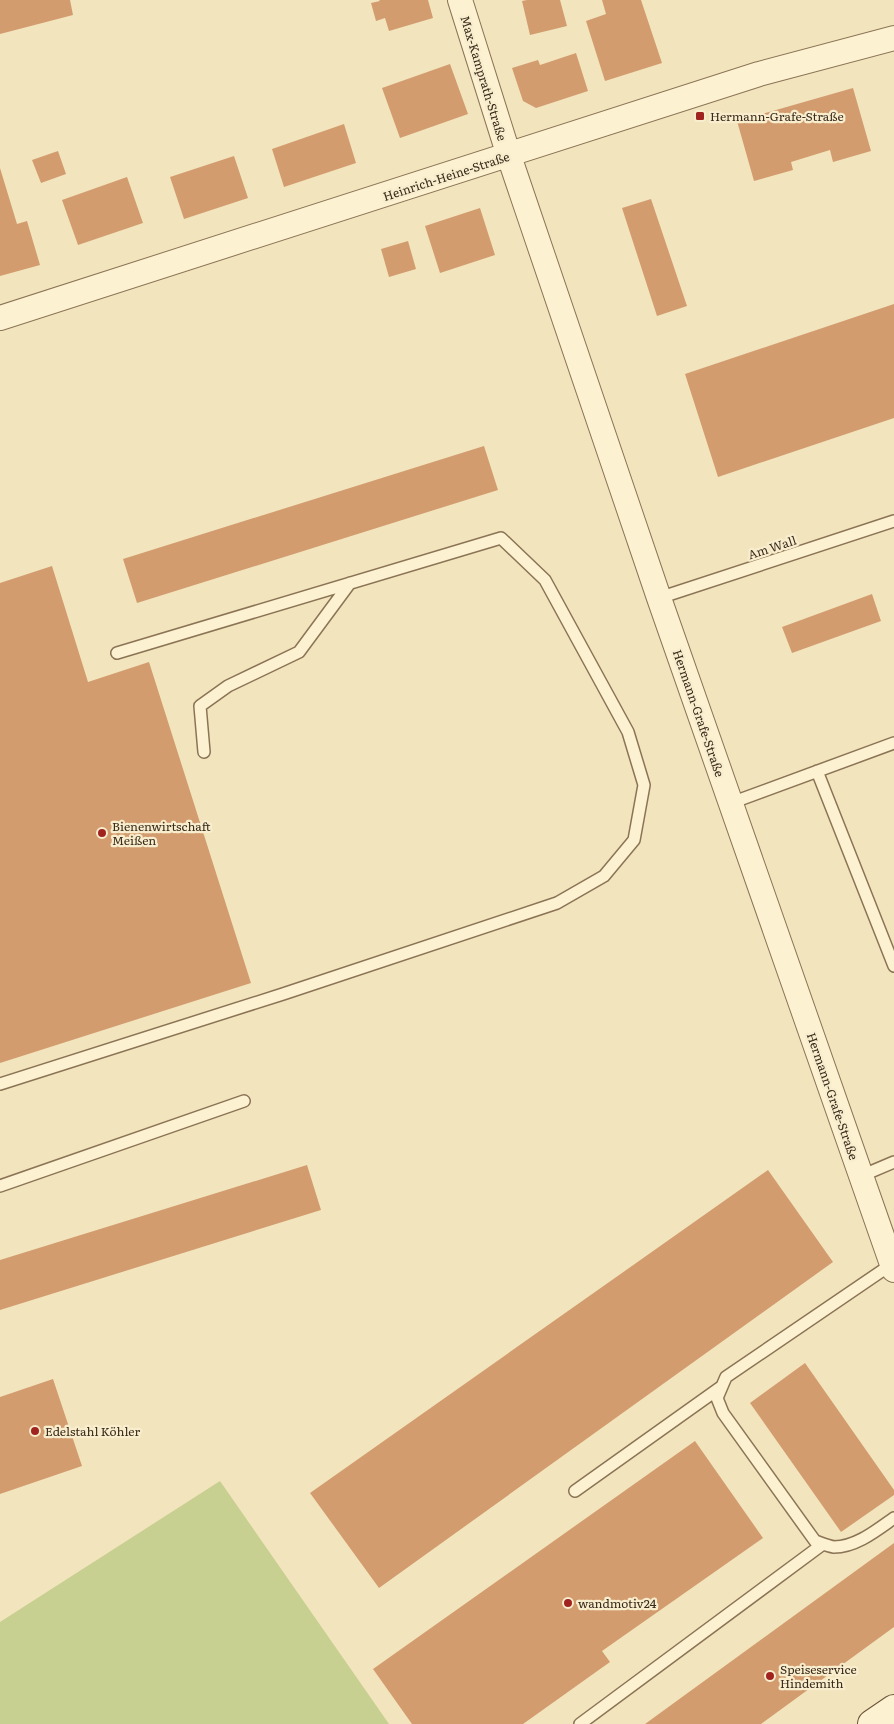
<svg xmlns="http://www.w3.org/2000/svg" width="894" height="1724" font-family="Literata,serif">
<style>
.green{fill:#c7d090}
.building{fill:#d39c6f}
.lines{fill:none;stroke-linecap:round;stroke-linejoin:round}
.lane-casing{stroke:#8b7455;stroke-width:14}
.street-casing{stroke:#8b7455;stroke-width:26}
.secondary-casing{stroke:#6d5438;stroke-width:30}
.lane{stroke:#fcf1d1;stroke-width:11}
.street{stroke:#fcf1d1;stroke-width:24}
.secondary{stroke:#fcf1d1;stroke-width:28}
.poi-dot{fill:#a0231f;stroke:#f8edcd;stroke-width:2}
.labels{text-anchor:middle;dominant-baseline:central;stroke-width:4.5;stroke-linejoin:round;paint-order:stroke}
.street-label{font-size:12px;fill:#392a1b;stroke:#f8edcd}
.poi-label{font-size:12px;fill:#392a1b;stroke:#f8edcd;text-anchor:start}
</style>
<rect width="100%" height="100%" fill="#f2e4bd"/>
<!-- green -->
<path class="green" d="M220 1481 389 1724H0V1622Z"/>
<!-- building -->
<path class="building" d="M0 0H70L73 15 0 34Z
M379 0H428L433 18 389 31 385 18 376 21 371 3 380 1Z
M527 0H560L567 26 530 35 522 1Z
M602 0H641L662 63 605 81 586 21 606 14Z
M576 53 588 91 536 108 523 101 512 68 538 60 540 65Z
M450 64 468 114 400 138 382 88Z
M853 88 871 151 833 162 830 150 791 162 793 170 754 181 737 121Z
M344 124 356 163 284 187 272 149Z
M58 151 66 174 41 183 32 160Z
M234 156 248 198 184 219 170 177Z
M0 168 17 224 27 221 40 265 0 276Z
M127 177 143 223 78 245 62 200Z
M651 199 687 306 657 316 622 208Z
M480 208 495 255 440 273 425 226Z
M408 241 416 269 389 277 381 249Z
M894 304V418L718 477 685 374Z
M484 446 498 490 137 603 123 559Z
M52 566 88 682 149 662 251 983 0 1063V583Z
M872 594 881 621 792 653 782 627Z
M307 1165 321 1210 0 1310V1260Z
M768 1170 833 1262 379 1588 310 1493Z
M805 1363 894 1490V1495L841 1532 750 1403Z
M53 1379 82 1466 0 1494V1397Z
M695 1441 763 1538 602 1651 610 1662 523 1724H412L373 1669Z
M894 1543V1627L761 1724H645Z"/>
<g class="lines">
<defs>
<path id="lane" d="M659 598 894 521
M204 752 200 706 228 686 299 652 350 583
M817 771 894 966
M731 803 894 743
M0 1084 283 994 557 903 604 876 634 840 644 785 628 732 545 580 501 538 117 653
M861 1176 894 1162
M0 1186 244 1101
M892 1264 726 1377 717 1398 723 1413 815 1541C821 1543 828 1546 834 1547 856 1547 877 1530 894 1518
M575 1491 721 1387
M580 1724 823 1544"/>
<path id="street" d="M460 0 509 156 659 598 894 1270
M0 318 759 74 894 38"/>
<path id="secondary" d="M872 1724 894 1709"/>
</defs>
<!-- lane casing -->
<use href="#lane" class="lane-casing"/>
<!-- street casing -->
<use href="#street" class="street-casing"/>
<!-- secondary casing -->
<use href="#secondary" class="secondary-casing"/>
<!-- lane -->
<use href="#lane" class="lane"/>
<!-- street -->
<use href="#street" class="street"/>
<!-- secondary -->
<use href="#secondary" class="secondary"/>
</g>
<!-- markers -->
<g class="poi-dot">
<rect x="695" y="111" width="10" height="10" rx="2.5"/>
<circle cx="102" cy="833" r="5"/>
<circle cx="35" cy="1431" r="5"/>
<circle cx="568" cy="1603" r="5"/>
<circle cx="770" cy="1676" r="5"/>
</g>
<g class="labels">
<!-- street labels -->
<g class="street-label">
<text transform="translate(484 78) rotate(73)">Max-Kamprath-Straße</text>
<text transform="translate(446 176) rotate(-18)">Heinrich-Heine-Straße</text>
<text transform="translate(772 547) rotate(-18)">Am Wall</text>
<text transform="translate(699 713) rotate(71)">Hermann-Grafe-Straße</text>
<text transform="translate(833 1096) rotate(71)">Hermann-Grafe-Straße</text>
</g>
<!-- poi labels -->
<g class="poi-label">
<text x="710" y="116">Hermann-Grafe-Straße</text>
<text x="112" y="826">Bienenwirtschaft<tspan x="112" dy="14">Meißen</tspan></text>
<text x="45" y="1431">Edelstahl Köhler</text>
<text x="578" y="1603">wandmotiv24</text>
<text x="780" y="1669">Speiseservice<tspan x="780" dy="14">Hindemith</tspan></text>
</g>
</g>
</svg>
